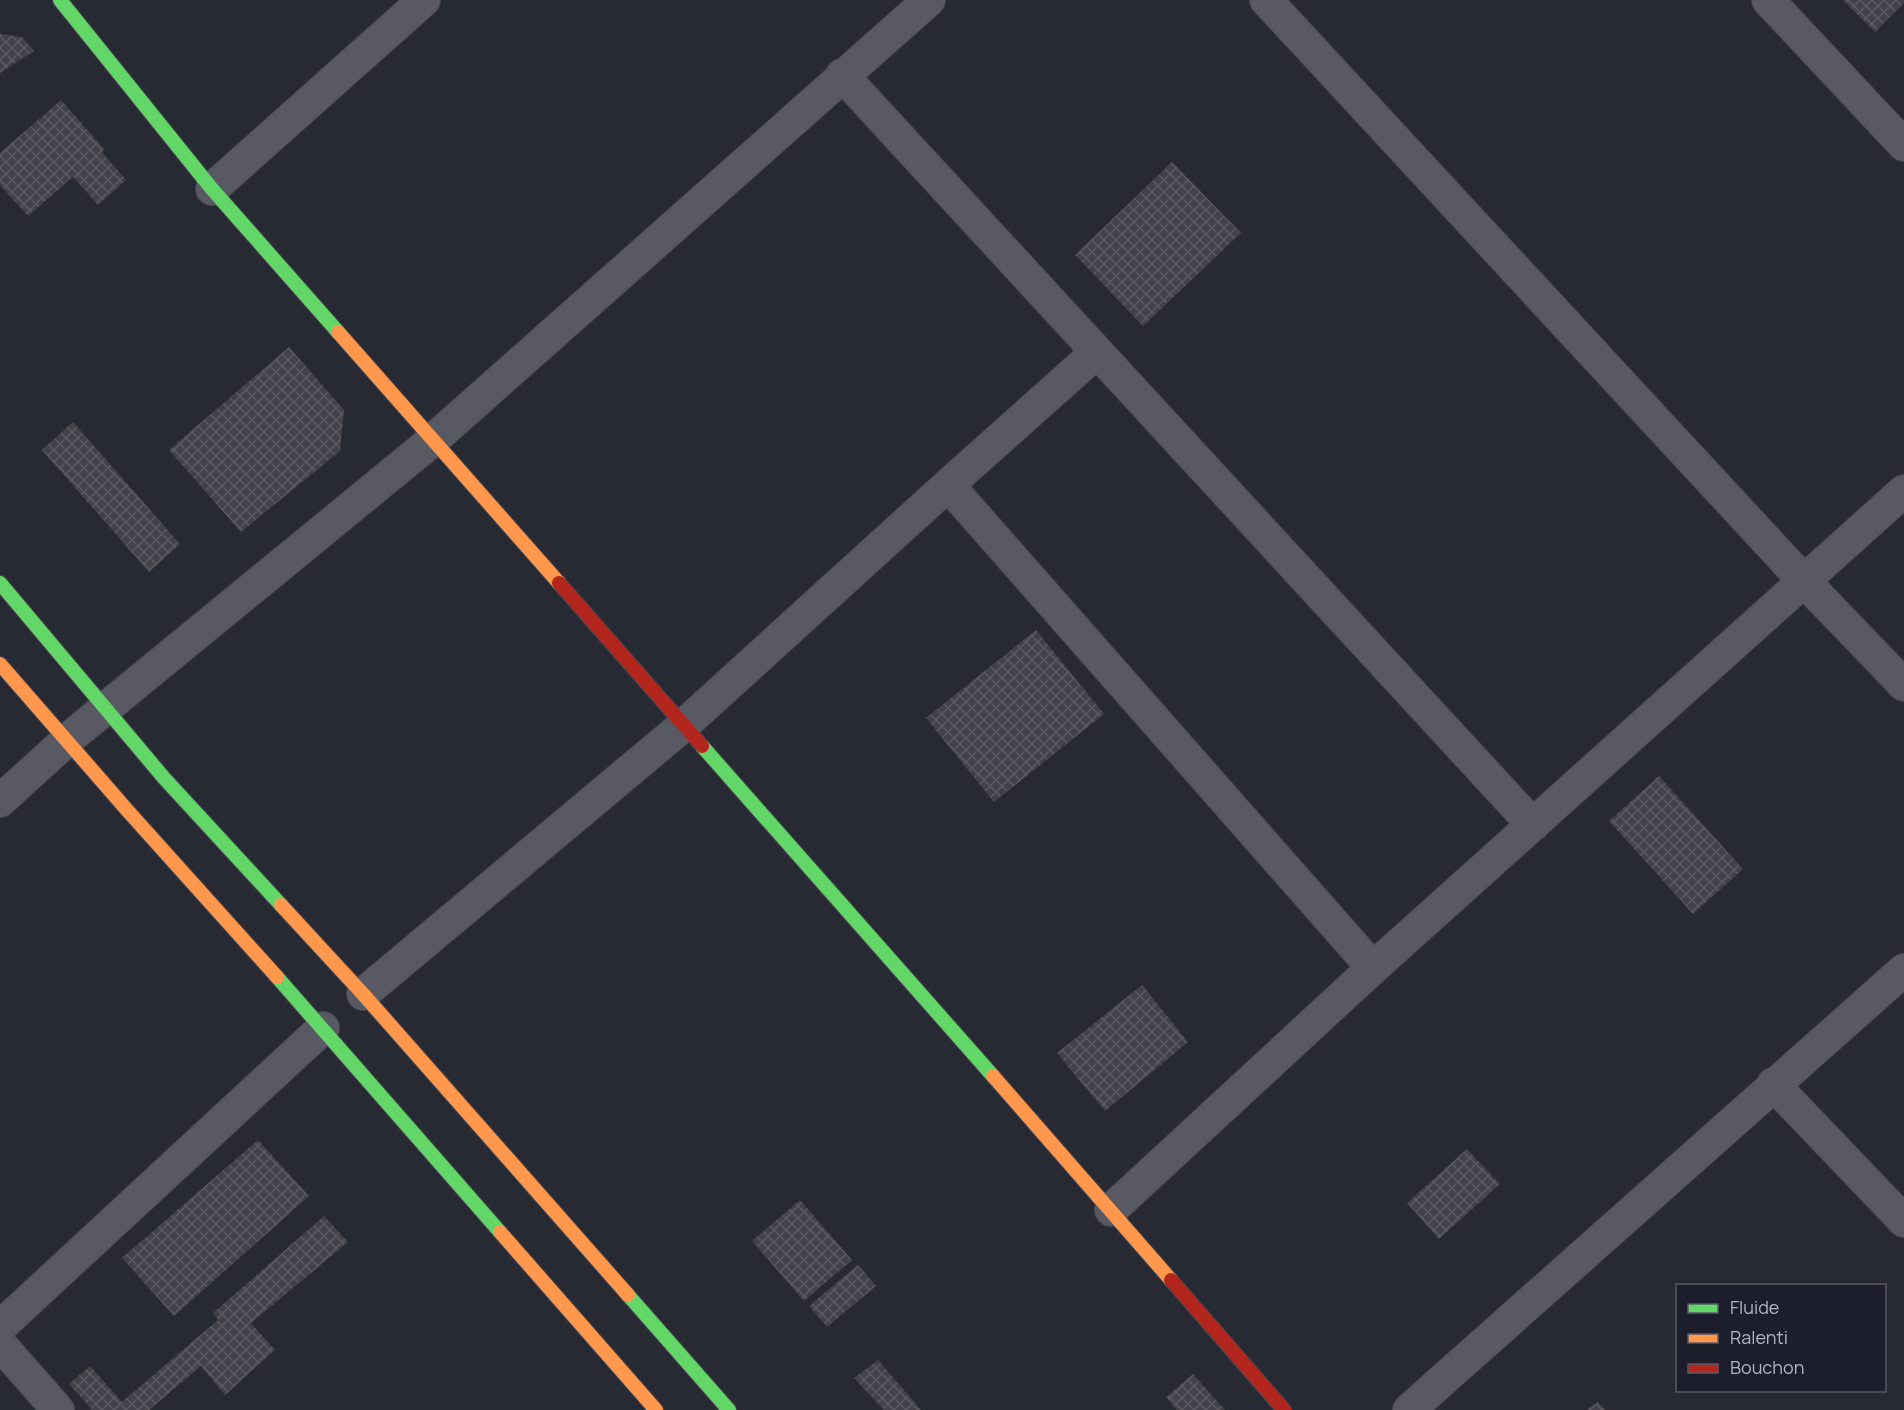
<svg xmlns="http://www.w3.org/2000/svg" width="1904" height="1410" font-family="Manrope,sans-serif">
<style>
.building{fill:url(#building-cross-hatch)}
.lines{fill:none;stroke-linecap:round;stroke-linejoin:round}
.street-casing{stroke:#46474d;stroke-width:34}
.fast-casing{stroke:#464750;stroke-width:16}
.slow-casing{stroke:#464750;stroke-width:16}
.jam-casing{stroke:#464750;stroke-width:16}
.street{stroke:#585962;stroke-width:32}
.fast{stroke:#63d668;stroke-width:14}
.slow{stroke:#ff974d;stroke-width:14}
.jam{stroke:#b3261e;stroke-width:14}
</style>
<defs>
<pattern id="building-cross-hatch" width="8" height="8" patternUnits="userSpaceOnUse" patternTransform="scale(1.5)"><rect width="8" height="8" fill="#41424a"/><path d="M0 0l8 8M0 8l8-8" fill="none" stroke="#5a5b62"/></pattern>
</defs>
<rect width="100%" height="100%" fill="#282a33"/>
<!-- building -->
<path class="building" d="M1843 0H1904V3L1875 32Z
M0 34 22 37 34 51 0 73Z
M61 100 104 149 102 152 126 180 98 205 73 177 28 216 0 185V153Z
M1172 162 1241 233 1143 326 1075 255Z
M289 347 344 410 340 451 241 532 169 450Z
M73 422 180 544 149 572 42 450Z
M1036 630 1104 714 994 802 926 718Z
M1659 776 1743 869 1693 914 1609 821Z
M1142 985 1188 1042 1105 1111 1057 1053Z
M258 1140 309 1196 174 1316 122 1258Z
M1467 1149 1500 1184 1439 1239 1407 1203Z
M800 1200 852 1260 804 1301 752 1241Z
M324 1216 348 1242 251 1323 275 1350 225 1395 201 1366 149 1410H92L69 1384 90 1366 122 1402 218 1320 213 1313Z
M858 1265 876 1286 827 1327 809 1306Z
M878 1360 921 1410H884L854 1378Z
M1193 1374 1225 1410H1177L1166 1397Z
M1598 1402 1605 1410H1587Z"/>
<g class="lines">
<defs>
<path id="street" d="M1266 0 1804 581 1904 685
M1768 0 1904 145
M842 75 1533 825
M212 189 424 0
M948 485 1373 968
M0 801 67 740 433 440 929 0
M363 994 684 725 948 485 1097 352
M1773 1084 1904 1221
M1111 1210 1373 968 1904 491
M0 1327 323 1028
M0 1344 58 1410
M1409 1410 1904 970"/>
<path id="fast" d="M60 0 212 189 338 332
M0 583 164 778 281 905
M702 746 993 1076
M277 977 500 1232
M628 1295 729 1410"/>
<path id="slow" d="M338 332 559 583
M0 664 127 810 277 977
M281 905 363 994 628 1295
M993 1076 1171 1280
M500 1232 656 1410"/>
<path id="jam" d="M559 583 702 746
M1171 1280 1284 1410"/>
</defs>
<!-- street casing -->
<use href="#street" class="street-casing"/>
<!-- fast casing -->
<use href="#fast" class="fast-casing"/>
<!-- slow casing -->
<use href="#slow" class="slow-casing"/>
<!-- jam casing -->
<use href="#jam" class="jam-casing"/>
<!-- street -->
<use href="#street" class="street"/>
<!-- fast -->
<use href="#fast" class="fast"/>
<!-- slow -->
<use href="#slow" class="slow"/>
<!-- jam -->
<use href="#jam" class="jam"/>
</g>
<!-- legend -->
<rect x="1676" y="1284" width="210" height="108" fill="#1d1e2c" stroke="#595a68" stroke-width="1.5"/>
<rect x="1688" y="1304" width="30" height="9" fill="#63d668" stroke="#595a68" stroke-width="1.5"/>
<text x="1730" y="1314" font-size="18" fill="#b3b4c3">Fluide</text>
<rect x="1688" y="1334" width="30" height="9" fill="#ff974d" stroke="#595a68" stroke-width="1.5"/>
<text x="1730" y="1344" font-size="18" fill="#b3b4c3">Ralenti</text>
<rect x="1688" y="1364" width="30" height="9" fill="#b3261e" stroke="#595a68" stroke-width="1.5"/>
<text x="1730" y="1374" font-size="18" fill="#b3b4c3">Bouchon</text>
</svg>
